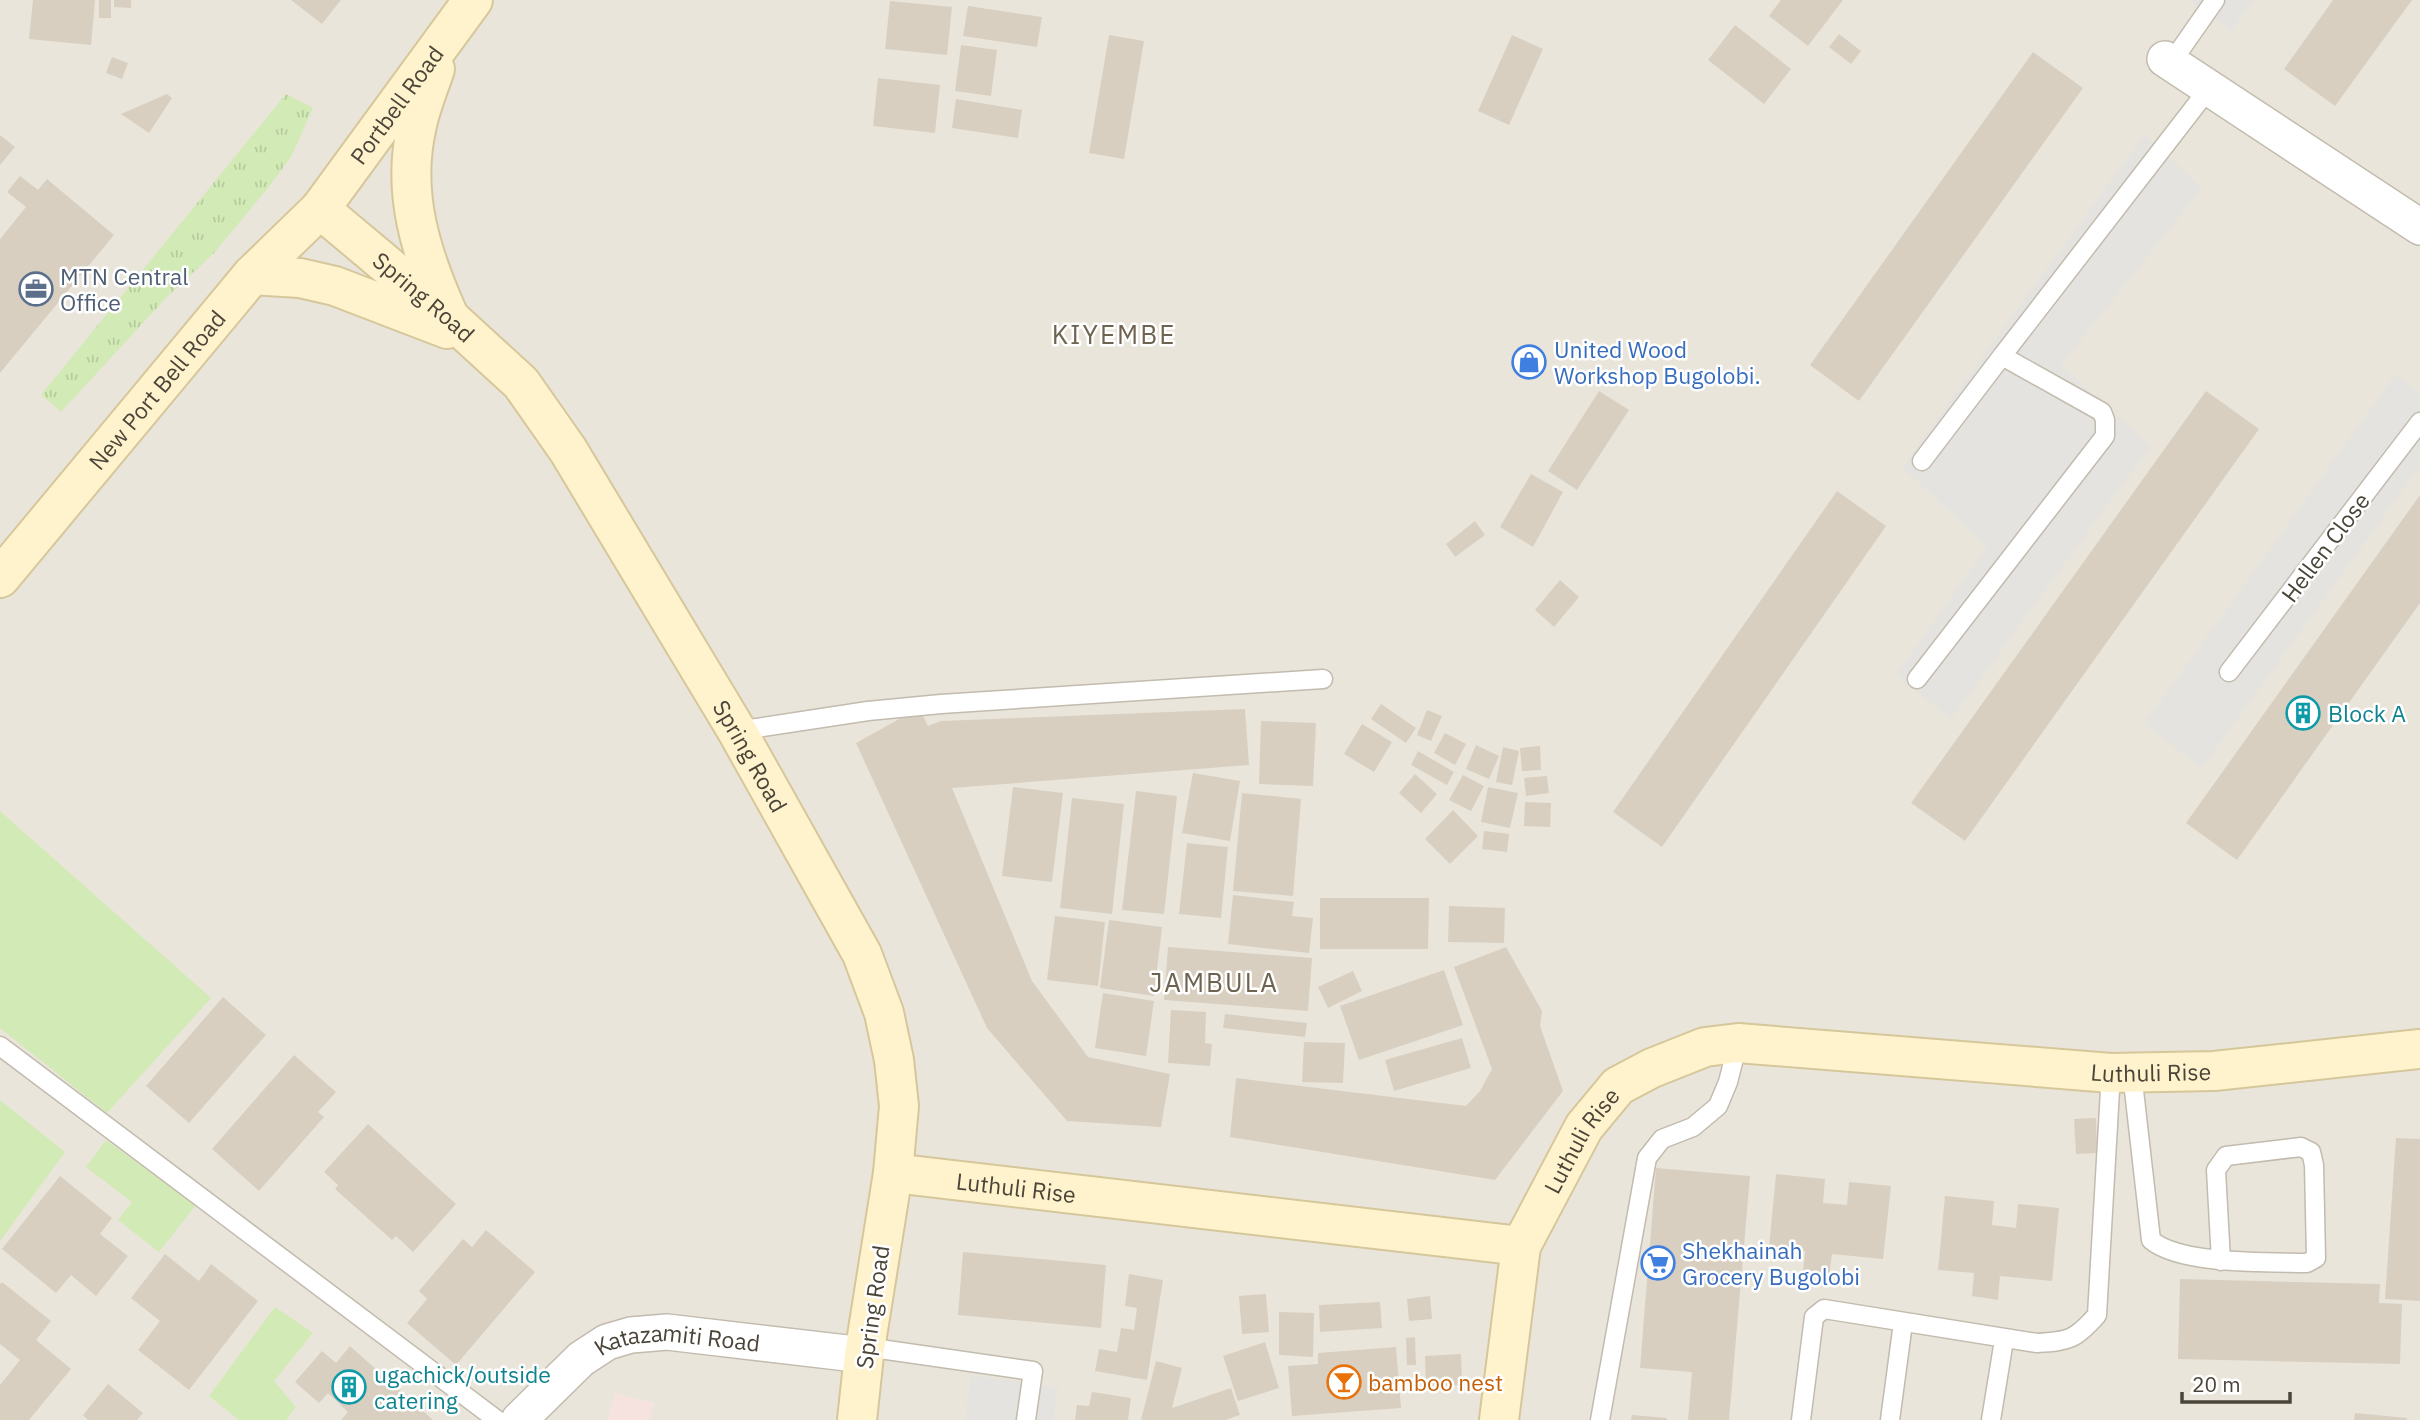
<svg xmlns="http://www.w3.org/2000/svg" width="2420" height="1420" font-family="'IBM Plex Sans',sans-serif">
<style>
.residential{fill:#eae5da}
.medical{fill:#f6e3e0}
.grass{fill:url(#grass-tufts)}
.green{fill:#d2eab5}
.parking{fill:#e5e3e0}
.building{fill:#d8cfc1}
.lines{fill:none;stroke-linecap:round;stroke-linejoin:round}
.lane-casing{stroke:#c2bbae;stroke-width:21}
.street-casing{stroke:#c2bbae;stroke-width:38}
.secondary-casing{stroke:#d6c79b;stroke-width:42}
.lane{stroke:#fff;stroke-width:18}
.street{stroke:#fff;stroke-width:35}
.secondary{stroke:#fff3cd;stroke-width:38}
.labels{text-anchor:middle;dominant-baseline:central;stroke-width:5;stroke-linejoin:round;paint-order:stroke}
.street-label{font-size:23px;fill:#4b4439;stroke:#fff}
.service-label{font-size:23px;fill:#4e5e75;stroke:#fff;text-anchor:start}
.shop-label{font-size:23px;fill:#366cbe;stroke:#fff;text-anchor:start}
.culture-label{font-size:23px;fill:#0d838f;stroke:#fff;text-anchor:start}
.food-label{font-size:23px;fill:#c56008;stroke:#fff;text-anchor:start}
.quarter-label{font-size:26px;letter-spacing:2px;fill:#6e6250;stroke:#fff}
</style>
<defs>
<pattern id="grass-tufts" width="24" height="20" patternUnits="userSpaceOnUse" patternTransform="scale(1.75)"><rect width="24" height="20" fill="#d2eab5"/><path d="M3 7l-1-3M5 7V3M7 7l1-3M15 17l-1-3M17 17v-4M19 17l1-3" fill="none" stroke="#b6ca9c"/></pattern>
</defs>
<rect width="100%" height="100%" fill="#f6f3ec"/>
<!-- residential -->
<path class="residential" d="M0 0H2420V1420H0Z"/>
<!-- medical -->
<path class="medical" d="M615 1393 654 1403 650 1420H607Z"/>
<!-- grass -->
<path class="grass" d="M286 94 313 108 291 157 268 188 214 253 166 298 61 412 41 395Z"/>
<!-- green -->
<path class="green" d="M0 811 211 998 107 1113 0 1028Z
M0 1100 65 1152 0 1241Z
M106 1140 196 1205 159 1252 118 1220 132 1202 86 1167Z
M275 1307 313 1333 274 1381 296 1407 286 1420H239L209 1396Z"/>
<!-- parking -->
<path class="parking" d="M2188 0H2254L2231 31Z
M2145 134 2202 188 2061 365 2151 446 1951 719 1896 675 1987 547 1902 467Z
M2395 375 2420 393V466L2202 768 2144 724Z
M971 1375 1058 1387 1053 1420H965Z"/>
<!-- building -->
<path class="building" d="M33 0H95L91 45 29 39Z
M99 0H111V18H99Z
M114 0H131V8L114 7Z
M291 0H341L322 24Z
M1781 0H1843L1808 46 1769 16Z
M2333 0H2412L2335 106 2284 69Z
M890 1 952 7 947 55 885 49Z
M968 6 1042 17 1037 47 963 36Z
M1735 25 1791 69 1764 104 1708 60Z
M1839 34 1861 51 1851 64 1829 47Z
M1109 35 1144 41 1124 159 1089 153Z
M1512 35 1543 49 1509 125 1478 111Z
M961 45 997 50 991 96 955 91Z
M2033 52 2083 88 1859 401 1810 365Z
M112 57 128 63 122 79 106 73Z
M878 78 940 85 935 133 873 126Z
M167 94 172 98 149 133 121 114Z
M956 99 1022 110 1018 138 952 128Z
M0 135 15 147 0 165Z
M20 176 38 190 47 179 114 235 0 373V239L26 207 7 192Z
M1599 391 1629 410 1577 490 1548 471Z
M2206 391 2259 429 1965 841 1911 803Z
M1531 474 1563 492 1533 547 1500 527Z
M1837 491 1886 526 1662 847 1613 812Z
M2420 495V603L2237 860 2186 823Z
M1475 521 1485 535 1455 557 1446 544Z
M1560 580 1579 597 1554 627 1535 610Z
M1381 704 1416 728 1406 743 1371 719Z
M919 708 928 726 941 721 1245 709 1249 765 952 788 1032 981 1088 1057 1170 1074 1161 1127 1067 1121 987 1028 856 743Z
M1427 710 1442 716 1431 741 1417 735Z
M1261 721 1316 723 1313 786 1259 784Z
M1362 724 1392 742 1374 772 1344 754Z
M1445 733 1466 744 1455 765 1434 753Z
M1476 745 1499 756 1489 779 1466 769Z
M1540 746 1541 770 1522 771 1520 748Z
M1503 747 1519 751 1512 785 1496 782Z
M1418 751 1454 772 1447 785 1411 765Z
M1193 773 1240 781 1230 841 1182 833Z
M1415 774 1437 794 1421 813 1399 793Z
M1463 775 1484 786 1471 811 1449 800Z
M1547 776 1549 793 1526 796 1524 778Z
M1013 787 1063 793 1052 882 1002 876Z
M1488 787 1518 793 1510 828 1481 822Z
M1136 791 1177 796 1164 914 1122 910Z
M1242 793 1301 799 1293 896 1233 891Z
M1072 798 1124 804 1112 914 1060 908Z
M1525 802 1551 803 1550 827 1524 826Z
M1453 810 1478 836 1450 864 1425 839Z
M1484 831 1509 834 1507 852 1482 849Z
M1187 843 1228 847 1221 918 1179 914Z
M1233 895 1294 902 1292 916 1313 918 1309 953 1228 944Z
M1320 898H1429L1428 949H1320Z
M1449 906 1505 908 1504 943 1448 942Z
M1055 916 1105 922 1098 986 1047 980Z
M1109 920 1162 927 1154 996 1100 988Z
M1168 947 1312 958 1308 1011 1164 1000Z
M1506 947 1542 1011 1540 1026 1563 1091 1495 1180 1230 1137 1236 1078 1466 1106 1480 1091 1492 1069 1454 967Z
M1444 970 1463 1025 1359 1060 1340 1006Z
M1353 971 1362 991 1328 1008 1318 987Z
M1103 993 1154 1001 1146 1056 1095 1048Z
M223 997 266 1035 189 1123 146 1086Z
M1171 1010 1206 1012 1205 1043 1212 1044 1210 1066 1168 1063Z
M1225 1014 1307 1023 1305 1037 1223 1028Z
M1462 1038 1471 1068 1394 1091 1385 1060Z
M1304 1042 1345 1043 1343 1083 1302 1082Z
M294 1055 336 1092 318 1112 324 1117 259 1191 212 1149Z
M2096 1118 2097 1153 2076 1154 2074 1119Z
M368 1124 456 1204 413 1252 396 1236 392 1240 335 1189 338 1185 324 1172Z
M2396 1138 2420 1139V1301L2385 1299Z
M1656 1168 1750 1176 1729 1420H1688L1692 1372 1640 1368Z
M1776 1174 1825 1179 1823 1203 1847 1205 1849 1182 1891 1186 1883 1259 1832 1254 1829 1277 1803 1274 1805 1251 1769 1248Z
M60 1176 112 1218 100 1234 128 1256 96 1296 71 1275 56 1293 2 1249Z
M1945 1196 1994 1201 1992 1225 2016 1228 2018 1204 2059 1208 2052 1281 2000 1276 1998 1300 1972 1296 1974 1273 1938 1270Z
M486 1230 535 1272 456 1365 407 1323 427 1299 419 1291 463 1239 472 1247Z
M963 1252 1106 1265 1101 1328 958 1315Z
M165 1254 199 1281 211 1264 258 1301 189 1390 138 1350 160 1321 131 1298Z
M1129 1274 1163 1280 1147 1380 1095 1371 1099 1349 1117 1352 1121 1328 1134 1330 1137 1308 1125 1306Z
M2180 1279 2380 1284 2379 1303 2402 1304 2400 1364 2178 1359Z
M2 1282 51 1321 36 1340 71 1369 29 1420H0V1385L20 1360 0 1344V1284Z
M1266 1294 1269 1332 1242 1334 1239 1296Z
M1430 1296 1432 1319 1409 1321 1407 1299Z
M1380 1302 1382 1328 1320 1332 1319 1305Z
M1279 1312 1314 1313 1313 1357 1279 1355Z
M1415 1337 1416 1365H1407L1406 1338Z
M1265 1342 1279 1388 1238 1401 1223 1356Z
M350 1346 433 1420H341L348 1412 328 1393 319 1403 295 1382 322 1351 336 1363Z
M1396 1347 1401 1408 1292 1416 1288 1366 1318 1364V1353Z
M1461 1354 1462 1385 1426 1386 1425 1356Z
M1156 1361 1182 1368 1172 1408 1231 1388 1240 1415 1225 1420H1141Z
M108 1384 143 1413 137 1420H88L83 1415Z
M1092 1392 1131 1398 1128 1420H1075L1077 1405 1089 1406Z
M2355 1413 2407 1418V1420H2354Z
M1632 1415 1667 1418V1420H1631Z"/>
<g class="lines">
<defs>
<path id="lane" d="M2171 63 2215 0
M1922 461 2002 356
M2229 672 2420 422
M1917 679 2105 436V420L2102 412 2002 356 2210 87
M737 731 868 711 941 704 1323 679
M0 1046 497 1420
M2132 1073 2151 1240C2180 1265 2269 1262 2307 1263L2316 1258 2314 1165 2311 1152 2301 1147 2226 1156 2216 1170 2221 1261
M866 1347 1033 1371 1026 1420
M1600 1420 1647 1158 1662 1139 1693 1127 1718 1106 1728 1082 1738 1043
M1801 1420 1814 1317 1824 1309 2037 1343C2069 1341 2075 1340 2097 1315L2111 1073
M1890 1420 1903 1323
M1991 1420 2004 1340"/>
<g id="street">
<path d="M2165 59 2420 227"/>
<path id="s1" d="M519 1420 581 1359 607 1342 631 1335 667 1332 864 1355"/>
</g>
<g id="secondary">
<path d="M435 69C429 87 421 106 417 125 401 192 421 254 448 314"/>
<path id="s2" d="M320 209 450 318 521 383 568 450 737 731 862 954 884 1013 894 1060 899 1106 893 1173 864 1355 857 1420"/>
<path d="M252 275 300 278 335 286 447 329"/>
<path id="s3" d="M0 578 252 275 320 209 473 0"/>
<path id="s4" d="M893 1173 1521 1246 1584 1127 1618 1086 1652 1068 1705 1047 1738 1043 2111 1073 2214 1071 2420 1049"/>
<path d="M1499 1420 1521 1246"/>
</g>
</defs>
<!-- lane casing -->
<use href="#lane" class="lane-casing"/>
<!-- street casing -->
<use href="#street" class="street-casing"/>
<!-- secondary casing -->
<use href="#secondary" class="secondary-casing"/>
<!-- lane -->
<use href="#lane" class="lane"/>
<!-- street -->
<use href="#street" class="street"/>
<!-- secondary -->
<use href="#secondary" class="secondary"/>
</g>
<!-- icons -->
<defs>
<symbol id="office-ring" viewBox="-11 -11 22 22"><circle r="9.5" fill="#fff" stroke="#5c6f8a" stroke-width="1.5"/><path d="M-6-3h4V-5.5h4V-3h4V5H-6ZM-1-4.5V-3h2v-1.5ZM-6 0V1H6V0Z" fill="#5c6f8a"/></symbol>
<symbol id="shop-ring" viewBox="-11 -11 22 22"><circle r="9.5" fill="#fff" stroke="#3f7fe0" stroke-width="1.5"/><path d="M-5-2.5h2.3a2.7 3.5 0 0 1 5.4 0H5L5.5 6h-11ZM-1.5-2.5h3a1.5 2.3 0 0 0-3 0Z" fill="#3f7fe0"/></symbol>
<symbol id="building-ring" viewBox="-11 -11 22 22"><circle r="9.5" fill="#fff" stroke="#0f9aa8" stroke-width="1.5"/><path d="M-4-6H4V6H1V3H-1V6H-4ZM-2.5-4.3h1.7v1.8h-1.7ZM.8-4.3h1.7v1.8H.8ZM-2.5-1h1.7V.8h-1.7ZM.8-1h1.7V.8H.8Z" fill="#0f9aa8"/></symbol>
<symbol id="supermarket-ring" viewBox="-11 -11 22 22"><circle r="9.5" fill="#fff" stroke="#3f7fe0" stroke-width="1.5"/><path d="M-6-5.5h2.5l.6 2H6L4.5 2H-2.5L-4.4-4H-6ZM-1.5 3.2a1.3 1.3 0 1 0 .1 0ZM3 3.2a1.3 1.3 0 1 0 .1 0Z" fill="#3f7fe0"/></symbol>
<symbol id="bar-ring" viewBox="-11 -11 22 22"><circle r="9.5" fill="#fff" stroke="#e8710a" stroke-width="1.5"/><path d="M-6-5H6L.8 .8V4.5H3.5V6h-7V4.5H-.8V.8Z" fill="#e8710a"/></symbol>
</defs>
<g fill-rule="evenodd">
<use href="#office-ring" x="17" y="270" width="38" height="38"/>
<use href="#shop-ring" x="1510" y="343" width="38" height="38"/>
<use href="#building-ring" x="2284" y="694" width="38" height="38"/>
<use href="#supermarket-ring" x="1639" y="1244" width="38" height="38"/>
<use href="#bar-ring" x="1325" y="1363" width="38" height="38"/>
<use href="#building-ring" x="330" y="1368" width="38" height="38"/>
</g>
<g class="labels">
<!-- street labels -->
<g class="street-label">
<text stroke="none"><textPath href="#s3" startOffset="618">Portbell Road</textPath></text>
<text stroke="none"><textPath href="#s2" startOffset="136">Spring Road</textPath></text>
<text stroke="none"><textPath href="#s3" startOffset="245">New Port Bell Road</textPath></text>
<text transform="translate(2325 547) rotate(-53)">Hellen Close</text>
<text stroke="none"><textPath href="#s2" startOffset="704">Spring Road</textPath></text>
<text stroke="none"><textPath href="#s4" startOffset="1363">Luthuli Rise</textPath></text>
<text stroke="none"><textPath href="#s4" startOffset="754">Luthuli Rise</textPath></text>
<text stroke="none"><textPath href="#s4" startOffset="124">Luthuli Rise</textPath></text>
<text transform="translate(872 1307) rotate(-82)">Spring Road</text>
<text stroke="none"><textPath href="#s1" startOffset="189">Katazamiti Road</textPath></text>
</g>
<!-- service labels -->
<g class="service-label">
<text x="60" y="276">MTN Central<tspan x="60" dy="26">Office</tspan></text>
</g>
<!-- shop labels -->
<g class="shop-label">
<text x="1554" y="349">United Wood<tspan x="1554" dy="26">Workshop Bugolobi.</tspan></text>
<text x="1682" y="1250">Shekhainah<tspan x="1682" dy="26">Grocery Bugolobi</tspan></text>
</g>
<!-- culture labels -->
<g class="culture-label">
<text x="2328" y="713">Block A</text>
<text x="374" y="1374">ugachick/outside<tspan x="374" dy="26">catering</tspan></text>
</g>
<!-- food labels -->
<g class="food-label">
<text x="1368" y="1382">bamboo nest</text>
</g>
<!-- quarter labels -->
<g class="quarter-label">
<text x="1114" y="334">KIYEMBE</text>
<text x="1214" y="982">JAMBULA</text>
</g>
</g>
<!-- scale -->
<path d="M2182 1392v10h108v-10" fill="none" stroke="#4b4439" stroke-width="3.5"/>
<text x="2192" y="1392" font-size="21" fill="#4b4439" stroke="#ffffff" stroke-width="5" paint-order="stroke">20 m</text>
</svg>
